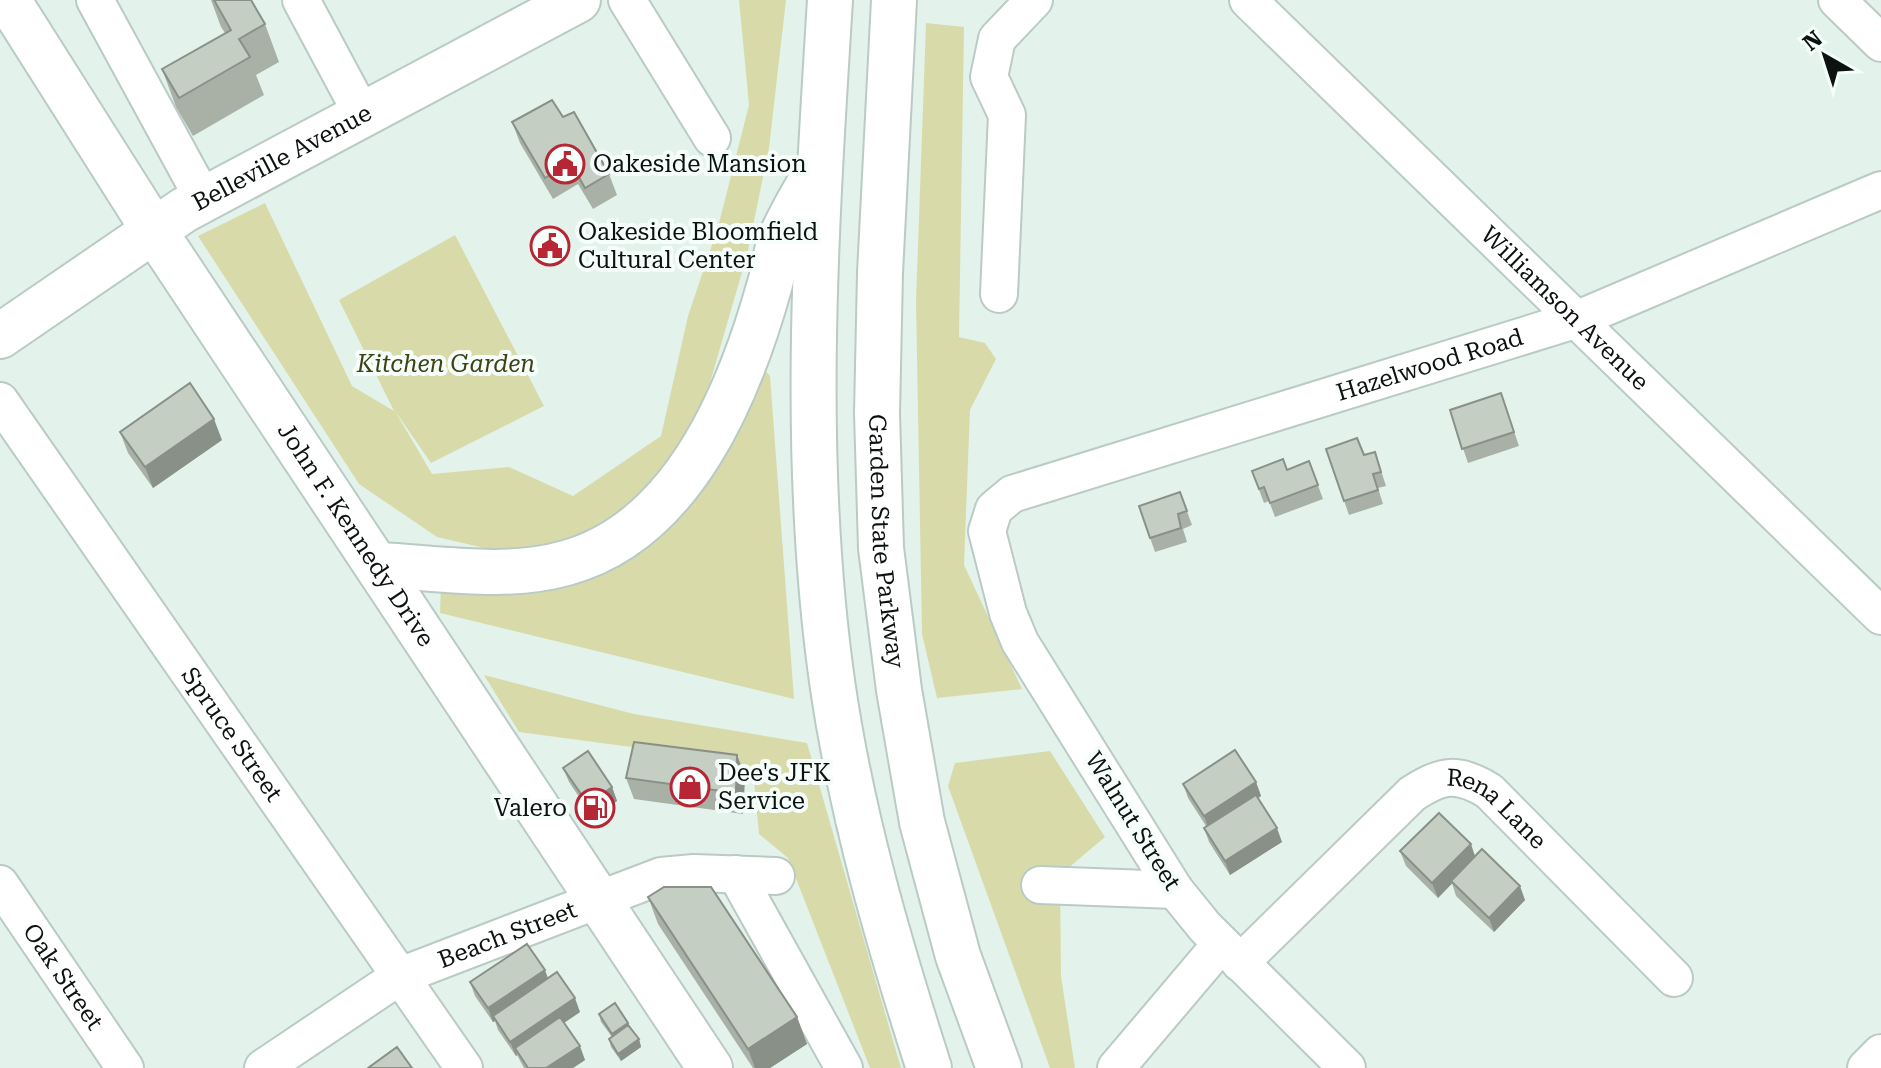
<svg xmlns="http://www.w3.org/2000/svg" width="1881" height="1068" font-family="'Roboto Serif',serif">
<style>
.green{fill:#d8dba9}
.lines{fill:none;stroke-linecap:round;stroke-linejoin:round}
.minor-casing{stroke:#bacac4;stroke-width:40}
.major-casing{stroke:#bacac4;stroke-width:48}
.highway-casing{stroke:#bacac4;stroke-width:48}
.minor{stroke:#fff;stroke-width:36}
.major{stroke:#fff;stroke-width:44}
.highway{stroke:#fff;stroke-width:44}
.wall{fill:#a9b1a7}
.shaded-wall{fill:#899088}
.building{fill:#c4cec2;stroke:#899088;stroke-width:2}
.labels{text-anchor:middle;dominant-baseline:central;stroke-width:8;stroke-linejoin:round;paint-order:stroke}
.street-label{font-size:24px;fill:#0c1210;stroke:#f5fefb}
.poi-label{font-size:24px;fill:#0c1210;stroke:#f5fefb;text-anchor:start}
.park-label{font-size:24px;font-style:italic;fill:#404115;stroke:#f5fefb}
</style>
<rect width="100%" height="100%" fill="#e3f3ec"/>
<!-- green -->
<path class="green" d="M739 0H786L769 148 747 255 707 393 654 491 591 536 518 556 437 537 359 484 198 236 265 203 352 386 394 411 339 300 455 235 544 406 431 463 395 411 432 474 509 467 573 496 661 436 688 316 718 227 749 105Z
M926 23 964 27 959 337 985 343 996 359 970 410 964 565 1022 689 937 698 922 634 916 301Z
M756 360 770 376 794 699 440 613 441 584 617 559Z
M484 675 634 714 807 743 901 1068H870L788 858 759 834 753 771 691 755 519 732Z
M1050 751 1105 837 1060 875 1061 976 1075 1068H1050L948 786 955 763Z"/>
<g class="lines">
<defs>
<g id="minor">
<path d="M95 0 204 200"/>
<path d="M301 0 362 114"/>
<path d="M627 0 712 138"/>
<path id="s1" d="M1248 0 1881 616"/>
<path d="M1837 0 1881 43"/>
<path d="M999 294 1007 115 989 77 997 39 1034 0"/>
<path id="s2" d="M0 401 464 1068"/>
<path d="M736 874 844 1068"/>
<path id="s3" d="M0 884 125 1068"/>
<path d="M1040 885 1175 890"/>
<path id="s4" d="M1240 963 1412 794C1442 774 1458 772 1489 791L1674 978"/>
<path id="s5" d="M263 1068 400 976 598 900 661 876 694 873 776 876"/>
<path d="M1116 1068 1221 944"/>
<path id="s6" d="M1347 1068 1205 927 1175 890 1020 642 1008 613 987 531 994 509 1012 494 1578 319 1881 190"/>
<path d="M1866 1068 1881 1053"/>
</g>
<g id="major">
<path id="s7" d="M8 0 153 229 710 1068"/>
<path id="s8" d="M0 336 184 210 578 0"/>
</g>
<g id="highway">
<path d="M830 0C816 227 800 461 833 688 852 817 889 944 929 1068"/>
<path id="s9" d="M894 0 880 273 877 413 881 548 899 690 922 822 958 956 999 1068"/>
<path d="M379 565C439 568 507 580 566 563 683 531 739 394 769 287 774 272 775 255 780 240 789 216 805 192 817 170"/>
</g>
</defs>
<!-- minor casing -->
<use href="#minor" class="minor-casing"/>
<!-- major casing -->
<use href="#major" class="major-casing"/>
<!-- highway casing -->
<use href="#highway" class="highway-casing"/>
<!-- minor -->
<use href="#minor" class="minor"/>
<!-- major -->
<use href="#major" class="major"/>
<!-- highway -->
<use href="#highway" class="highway"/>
</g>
<!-- wall -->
<path class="wall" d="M211 0H251L265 24 279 62 256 75 264 95 193 136 176 107 162 69 225 33 221 27Z
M563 117 609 174 617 195 593 209 578 184 553 199 520 143 512 122Z
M1501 393 1519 446 1468 463 1450 410Z
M120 432 222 440 153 488 128 453Z
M1326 449 1364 455 1375 452 1386 486 1378 488 1383 504 1349 515Z
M1309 461 1323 499 1275 517 1269 501 1264 503 1252 471 1287 470Z
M1180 492 1192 525 1183 529 1187 542 1155 552 1139 506Z
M737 755 745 776 743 814 634 799 626 778Z
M563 768 612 787 617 801 593 818 569 782Z
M1256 782 1261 796 1258 798 1282 842 1230 875 1209 842 1204 828 1206 826 1188 798 1183 784Z
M1400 851 1475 856 1525 900 1494 932 1456 896 1452 883 1438 898 1406 866Z
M648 897 797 1017 807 1044 770 1068H753L658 924Z
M548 978 580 1012 564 1023 585 1060 573 1068H524L517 1055 516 1056 498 1030 495 1021 493 1022 475 996 470 982Z
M599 1014 628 1023 639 1039 641 1047 621 1061 611 1047 609 1039 612 1037 601 1022Z"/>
<!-- shaded-wall -->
<path class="shaded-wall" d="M214 419 222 440 153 488 145 467Z
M737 755 745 776 743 814 736 793Z
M1256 782 1261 796 1209 830 1204 816Z
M612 787 617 801 593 818 588 804Z
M1277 828 1282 842 1230 875 1225 861Z
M1471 844 1476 859 1438 898 1432 883Z
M1520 886 1525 900 1494 932 1489 918Z
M545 970 550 984 493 1016 495 1021 493 1022 488 1008Z
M575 998 580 1012 518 1054 515 1048 517 1055 516 1056 510 1042Z
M797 1017 807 1044 770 1068H755L748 1049Z
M628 1023 630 1030 614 1041 612 1034Z
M639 1039 641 1047 621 1061 618 1054Z
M580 1046 585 1060 573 1068H546Z"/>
<!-- building -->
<path class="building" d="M214 0H251L265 24 239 39 250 57 179 98 162 69 231 30Z
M552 100 563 117 574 112 609 174 585 188 571 163 545 178 512 122Z
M190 383 214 419 145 467 120 432Z
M1501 393 1514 432 1462 449 1450 410Z
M1357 438 1364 455 1375 452 1381 472 1373 474 1378 490 1344 501 1326 449Z
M1283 459 1287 470 1309 461 1318 485 1270 503 1264 487 1259 489 1252 471Z
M1180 492 1187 511 1178 514 1181 528 1150 538 1139 506Z
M634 742 737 755 736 793 626 778Z
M1235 750 1256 782 1204 816 1183 784Z
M588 751 612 787 588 804 563 768Z
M1256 795 1277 828 1225 861 1204 828Z
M1439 813 1471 844 1432 883 1400 851Z
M1482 849 1520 886 1489 918 1451 881Z
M664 887H711L797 1017 748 1049 648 897Z
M527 944 545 970 488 1008 470 982Z
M557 972 575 998 510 1042 493 1016Z
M615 1003 628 1023 612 1034 599 1014Z
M560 1017 580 1046 546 1068H528L515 1048Z
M628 1025 639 1039 618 1054 609 1039Z
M397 1047 412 1068H368Z"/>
<!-- icons -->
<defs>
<symbol id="civic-ring" viewBox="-11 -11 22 22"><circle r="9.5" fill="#f5fefb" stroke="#b72634" stroke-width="1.5"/><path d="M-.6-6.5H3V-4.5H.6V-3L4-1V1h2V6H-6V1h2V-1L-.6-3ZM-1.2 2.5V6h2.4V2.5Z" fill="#b72634"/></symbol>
<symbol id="shop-ring" viewBox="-11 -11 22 22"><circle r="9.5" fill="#f5fefb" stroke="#b72634" stroke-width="1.5"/><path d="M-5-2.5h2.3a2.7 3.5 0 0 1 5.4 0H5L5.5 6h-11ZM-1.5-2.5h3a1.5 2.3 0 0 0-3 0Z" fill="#b72634"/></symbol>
<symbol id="fuel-ring" viewBox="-11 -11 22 22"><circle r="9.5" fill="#f5fefb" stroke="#b72634" stroke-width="1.5"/><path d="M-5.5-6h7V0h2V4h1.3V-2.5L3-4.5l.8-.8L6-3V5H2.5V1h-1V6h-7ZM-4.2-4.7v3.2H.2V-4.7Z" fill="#b72634"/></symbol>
</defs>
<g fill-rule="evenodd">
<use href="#civic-ring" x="543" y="142" width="44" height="44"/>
<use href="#civic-ring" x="528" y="224" width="44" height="44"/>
<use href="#shop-ring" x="668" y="765" width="44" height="44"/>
<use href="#fuel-ring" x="573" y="786" width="44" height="44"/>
</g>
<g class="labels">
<!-- street labels -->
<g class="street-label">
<text stroke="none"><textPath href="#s8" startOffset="334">Belleville Avenue</textPath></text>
<text stroke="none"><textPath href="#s1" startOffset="442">Williamson Avenue</textPath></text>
<text stroke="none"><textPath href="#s6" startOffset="1140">Hazelwood Road</textPath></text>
<text stroke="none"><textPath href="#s7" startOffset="638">John F. Kennedy Drive</textPath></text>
<text stroke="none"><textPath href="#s9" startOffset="542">Garden State Parkway</textPath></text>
<text stroke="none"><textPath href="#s2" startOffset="406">Spruce Street</textPath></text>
<text stroke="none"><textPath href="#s4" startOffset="340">Rena Lane</textPath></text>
<text transform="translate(1133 821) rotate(58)">Walnut Street</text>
<text stroke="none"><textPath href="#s5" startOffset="280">Beach Street</textPath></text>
<text stroke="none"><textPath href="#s3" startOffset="112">Oak Street</textPath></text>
</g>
<!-- poi labels -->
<g class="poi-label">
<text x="593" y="164">Oakeside Mansion</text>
<text x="578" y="232">Oakeside Bloomfield<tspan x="578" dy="28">Cultural Center</tspan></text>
<text x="718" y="773">Dee's JFK<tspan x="718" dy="28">Service</tspan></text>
<text x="567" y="808" text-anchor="end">Valero</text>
</g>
<!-- park labels -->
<g class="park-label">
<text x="446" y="364">Kitchen Garden</text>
</g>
</g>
<!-- north arrow -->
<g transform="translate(1825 56) rotate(321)" stroke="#f5fefb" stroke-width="6" paint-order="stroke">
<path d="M0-6L14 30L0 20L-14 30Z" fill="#0c1210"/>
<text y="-12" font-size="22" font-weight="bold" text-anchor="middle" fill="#0c1210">N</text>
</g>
</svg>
